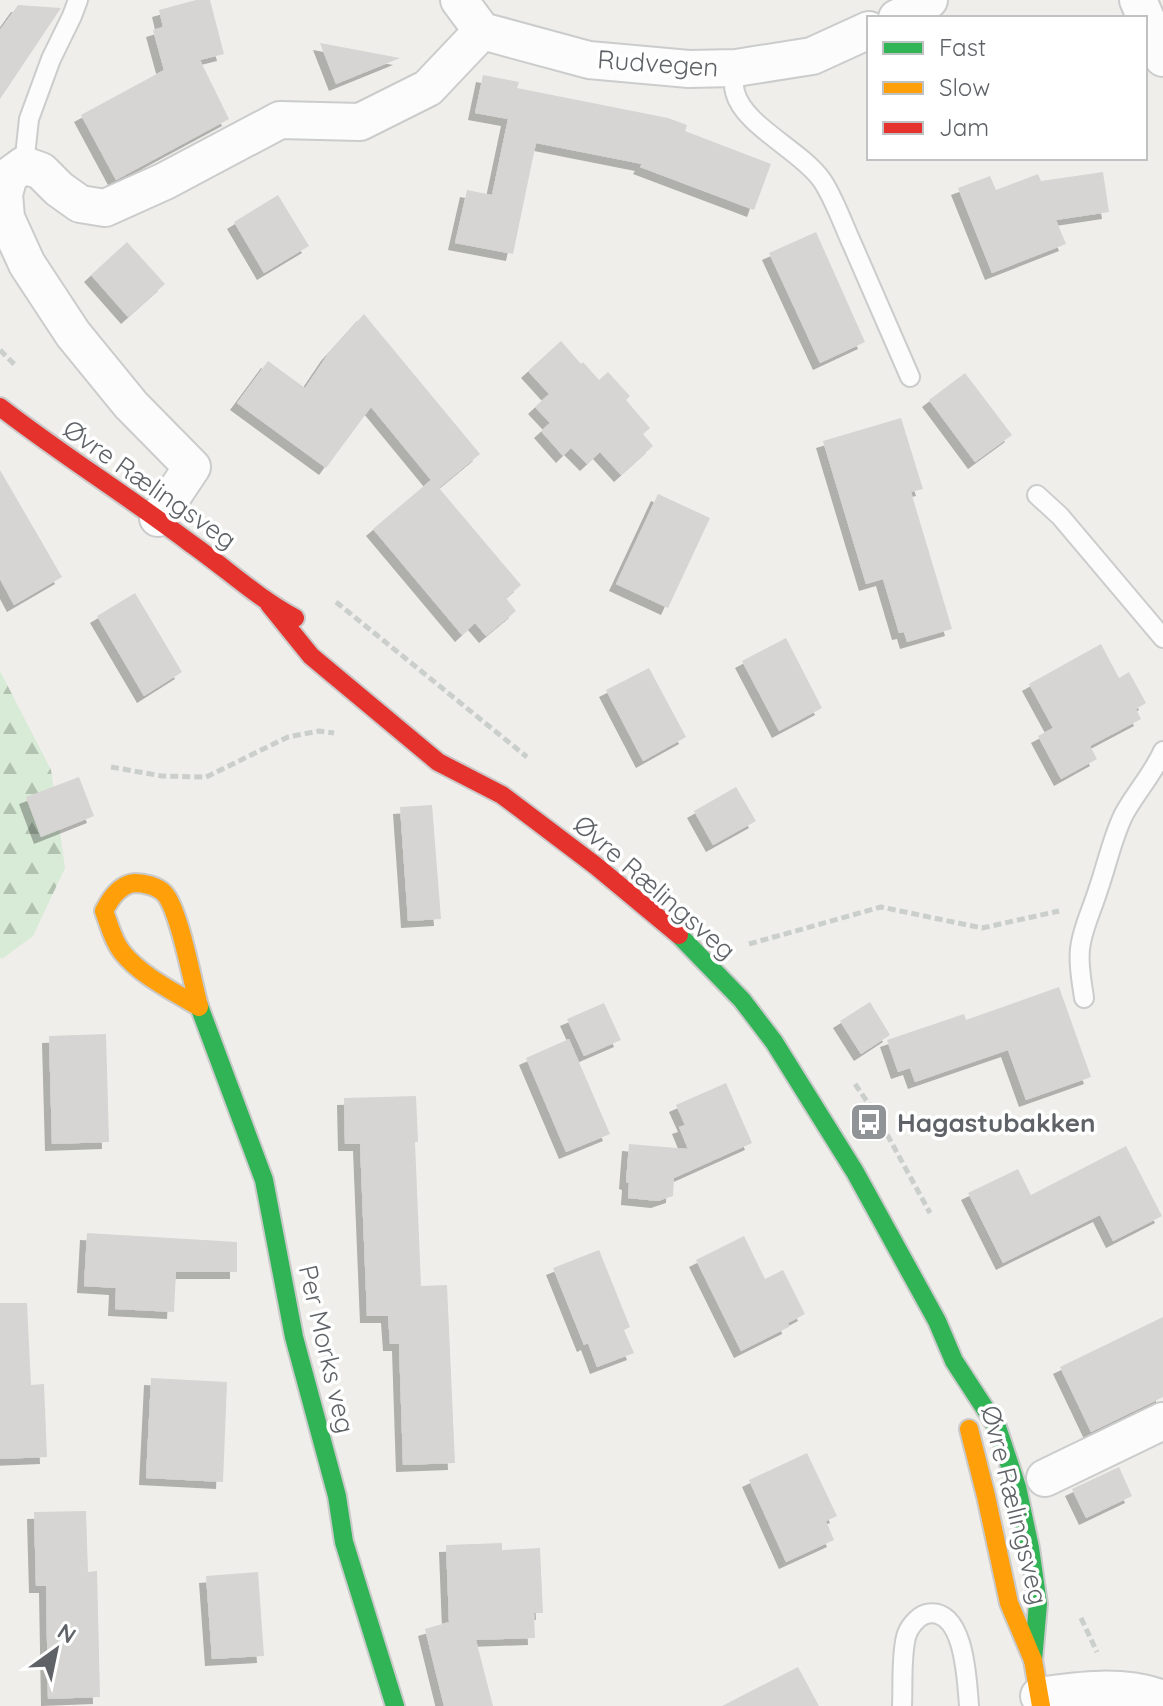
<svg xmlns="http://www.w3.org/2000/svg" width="1163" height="1706" font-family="Quicksand,sans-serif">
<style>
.forest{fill:url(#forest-firs)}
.building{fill:#d6d5d3;filter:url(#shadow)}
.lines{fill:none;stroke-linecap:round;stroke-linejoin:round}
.lane-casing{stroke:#cbcccc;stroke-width:22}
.street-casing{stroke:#cbcccc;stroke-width:40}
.fast-casing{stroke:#cacacb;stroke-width:22}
.slow-casing{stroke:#cacacb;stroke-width:22}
.jam-casing{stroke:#cacacb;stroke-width:22}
.path{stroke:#cacfcc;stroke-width:5;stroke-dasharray:8 4;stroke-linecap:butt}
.lane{stroke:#fdfcfc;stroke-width:18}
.street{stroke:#fdfcfc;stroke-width:36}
.fast{stroke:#30b455;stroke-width:18}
.slow{stroke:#ff9f0a;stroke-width:18}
.jam{stroke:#e5322d;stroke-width:18}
.labels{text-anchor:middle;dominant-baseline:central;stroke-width:7;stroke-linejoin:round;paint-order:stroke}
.street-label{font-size:26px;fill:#5f6368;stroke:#fff}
.poi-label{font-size:26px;font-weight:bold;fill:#5f6368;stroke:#fff;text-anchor:start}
</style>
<defs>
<pattern id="forest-firs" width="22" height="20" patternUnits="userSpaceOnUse" patternTransform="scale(2)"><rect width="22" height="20" fill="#d8ebd6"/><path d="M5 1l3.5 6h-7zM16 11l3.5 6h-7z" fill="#b2c2b1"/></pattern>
<filter id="shadow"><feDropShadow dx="-7" dy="7" stdDeviation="0" flood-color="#0004"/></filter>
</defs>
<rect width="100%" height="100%" fill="#efeeea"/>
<!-- forest -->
<path class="forest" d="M0 671 51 770 65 868 33 936 2 959 0 957Z"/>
<!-- building -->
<path class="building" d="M196 0H210L224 54 200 60 229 119 116 180 81 115 164 70 153 30 163 27 159 10Z
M18 5 61 8 0 99V30Z
M320 43 400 58 336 84Z
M483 75 519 82 517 88 668 118 687 125 685 131 771 164 754 210 640 167 642 164 536 143 513 254 455 243 467 190 492 195 508 119 475 113Z
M1103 172 1109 212 1056 220 1066 244 992 273 958 188 990 176 996 190 1038 174 1041 181Z
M278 195 309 246 264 273 234 222Z
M816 232 865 342 820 363 769 253Z
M127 242 165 284 128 317 91 275Z
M364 314 480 454 439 488 521 585 506 598 516 611 486 636 475 623 462 635 373 529 431 480 371 407 326 468 237 403 268 361 305 388 328 354Z
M561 341 581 364 583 362 599 380 608 372 630 396 626 400 650 428 643 434 653 446 621 475 600 452 587 464 571 448 563 456 541 431 550 423 535 407 549 394 528 371Z
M965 373 1012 435 975 462 929 400Z
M901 418 923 489 911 492 952 629 907 642 904 632 899 633 883 579 866 584 823 441Z
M0 470 62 577 14 605 0 579Z
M658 494 710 518 668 608 616 584Z
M135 593 182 672 144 696 97 616Z
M786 638 822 708 779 731 742 661Z
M1101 644 1119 678 1129 672 1146 703 1136 709 1141 719 1090 746 1097 759 1061 779 1038 736 1053 728 1029 684Z
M649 668 686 737 643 761 606 690Z
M79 777 94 816 41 837 26 797Z
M736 787 756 821 713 845 694 811Z
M432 805 441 919 408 921 400 807Z
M1059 987 1091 1077 1026 1100 1008 1050 915 1082 910 1068 898 1072 887 1040 964 1014 966 1020Z
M870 1002 890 1035 861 1054 840 1021Z
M604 1003 621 1040 584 1056 567 1019Z
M106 1034 109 1142 52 1144 49 1036Z
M569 1039 610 1134 566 1152 526 1058Z
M726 1083 752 1143 674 1178 673 1196 658 1201 628 1198 629 1183 626 1182 629 1144 688 1149 679 1127 685 1125 676 1105Z
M416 1096 418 1142H415L421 1286 447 1285 455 1463 403 1465 399 1344H390L388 1316H367L360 1144H345L344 1098Z
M1126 1146 1162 1216 1113 1241 1100 1215 1003 1263 968 1193 1018 1169 1031 1195Z
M87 1233 237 1242V1272H176L174 1312 115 1309 116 1288 84 1286Z
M744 1236 765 1279 783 1270 805 1314 788 1323 789 1327 741 1351 696 1260Z
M599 1250 630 1327 624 1330 634 1353 597 1367 588 1343 584 1345 553 1268Z
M0 1303H27L31 1385 44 1384 47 1457 0 1459Z
M1163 1317V1397L1091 1432 1060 1367Z
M151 1378 227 1382 223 1482 146 1478Z
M807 1453 837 1516 826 1521 834 1540 786 1562 749 1480Z
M1119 1467 1132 1496 1086 1518 1072 1489Z
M86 1511 88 1572 97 1571 100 1697 48 1699 46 1586H36L34 1512Z
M502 1543V1550L540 1548 543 1613H534L535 1638 476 1640 493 1706H444L425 1629 449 1622 446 1545Z
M258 1572 264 1656 212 1659 206 1576Z
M798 1667 819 1706H722Z"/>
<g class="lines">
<defs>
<path id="lane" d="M736 68C734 76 733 84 735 92 743 125 800 150 821 179 833 195 844 227 853 246 872 290 891 334 910 377
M24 165 29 119 51 59 72 16 78 0
M1037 495 1060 516 1163 638
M1084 998C1082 982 1078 966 1080 949 1082 929 1092 910 1098 890 1107 865 1112 838 1124 814 1136 792 1153 774 1163 751
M902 1706C903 1685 901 1657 906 1637 908 1628 917 1617 926 1614 965 1605 967 1682 969 1706"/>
<path id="street" d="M459 0 482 31 589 60 689 69 736 68 812 56 869 30
M1138 0 1163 58
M897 18 911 12 929 0
M158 518 192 467 131 405 73 334 27 264 6 218 4 194 9 176 24 165 41 171 59 189 80 204 105 208 165 181 280 120 360 122 428 88 482 31
M1045 1478 1163 1421
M1039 1696C1079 1690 1124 1684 1163 1699"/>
<path id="fast" d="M679 935 742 1000 774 1042 855 1172 937 1321 954 1361 997 1427 1017 1487 1030 1548 1038 1604 1033 1660
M199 1006 264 1180 294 1337 337 1496 344 1542 395 1706"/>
<path id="slow" d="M199 1006C192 981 179 908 164 893 157 886 144 883 135 883 120 884 110 899 104 911 109 924 113 941 122 952 141 976 173 991 199 1007
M969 1429 986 1496 1009 1603 1033 1660 1041 1706"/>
<path id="jam" d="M0 407C62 455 128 496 190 543 226 568 256 597 295 618
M269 604 311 656 438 762 502 795 596 866 679 935"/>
</defs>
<!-- lane casing -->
<use href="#lane" class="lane-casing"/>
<!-- street casing -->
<use href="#street" class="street-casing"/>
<!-- fast casing -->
<use href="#fast" class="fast-casing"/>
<!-- slow casing -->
<use href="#slow" class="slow-casing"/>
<!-- jam casing -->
<use href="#jam" class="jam-casing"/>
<!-- path -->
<path class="path" d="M0 350 16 366
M336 602 527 757
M111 767 162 776 206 777 288 737 319 731 334 733
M749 944 881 907 982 928 1059 911
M855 1084 877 1116 930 1213
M1081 1618 1097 1652"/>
<!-- lane -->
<use href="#lane" class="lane"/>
<!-- street -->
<use href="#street" class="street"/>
<!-- fast -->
<use href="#fast" class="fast"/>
<!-- slow -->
<use href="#slow" class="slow"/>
<!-- jam -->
<use href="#jam" class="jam"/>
</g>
<!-- icons -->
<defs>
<symbol id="bus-square" viewBox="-11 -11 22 22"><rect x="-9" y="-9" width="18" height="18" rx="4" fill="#919496" stroke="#fff"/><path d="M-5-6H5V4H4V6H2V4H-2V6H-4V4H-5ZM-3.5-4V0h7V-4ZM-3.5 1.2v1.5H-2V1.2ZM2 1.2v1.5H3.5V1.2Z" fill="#fff"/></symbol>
</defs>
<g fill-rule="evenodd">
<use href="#bus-square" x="847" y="1100" width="44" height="44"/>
</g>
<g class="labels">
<!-- street labels -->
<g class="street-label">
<text transform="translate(658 63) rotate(4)">Rudvegen</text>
<text transform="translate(150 484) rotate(35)">Øvre Rælingsveg</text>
<text transform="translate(655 887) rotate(41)">Øvre Rælingsveg</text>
<text transform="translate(327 1349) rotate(77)">Per Morks veg</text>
<text transform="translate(1015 1505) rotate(76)">Øvre Rælingsveg</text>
</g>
<!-- poi labels -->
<g class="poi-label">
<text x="897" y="1122">Hagastubakken</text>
</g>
</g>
<!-- legend -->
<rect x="867" y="16" width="280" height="144" fill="#ffffff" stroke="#bfc1c3" stroke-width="2"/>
<rect x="883" y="42" width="40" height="12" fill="#30b455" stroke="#bfc1c3" stroke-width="2"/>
<text x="939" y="56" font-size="24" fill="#5f6368">Fast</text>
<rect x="883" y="82" width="40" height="12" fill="#ff9f0a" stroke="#bfc1c3" stroke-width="2"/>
<text x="939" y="96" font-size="24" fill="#5f6368">Slow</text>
<rect x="883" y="122" width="40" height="12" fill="#e5322d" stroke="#bfc1c3" stroke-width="2"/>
<text x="939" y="136" font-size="24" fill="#5f6368">Jam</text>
<!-- north arrow -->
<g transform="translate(56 1650) rotate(33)" stroke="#ffffff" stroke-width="6" paint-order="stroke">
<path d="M0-6L14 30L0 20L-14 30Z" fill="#5f6368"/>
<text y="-12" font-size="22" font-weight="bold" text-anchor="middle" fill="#5f6368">N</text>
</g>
</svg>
